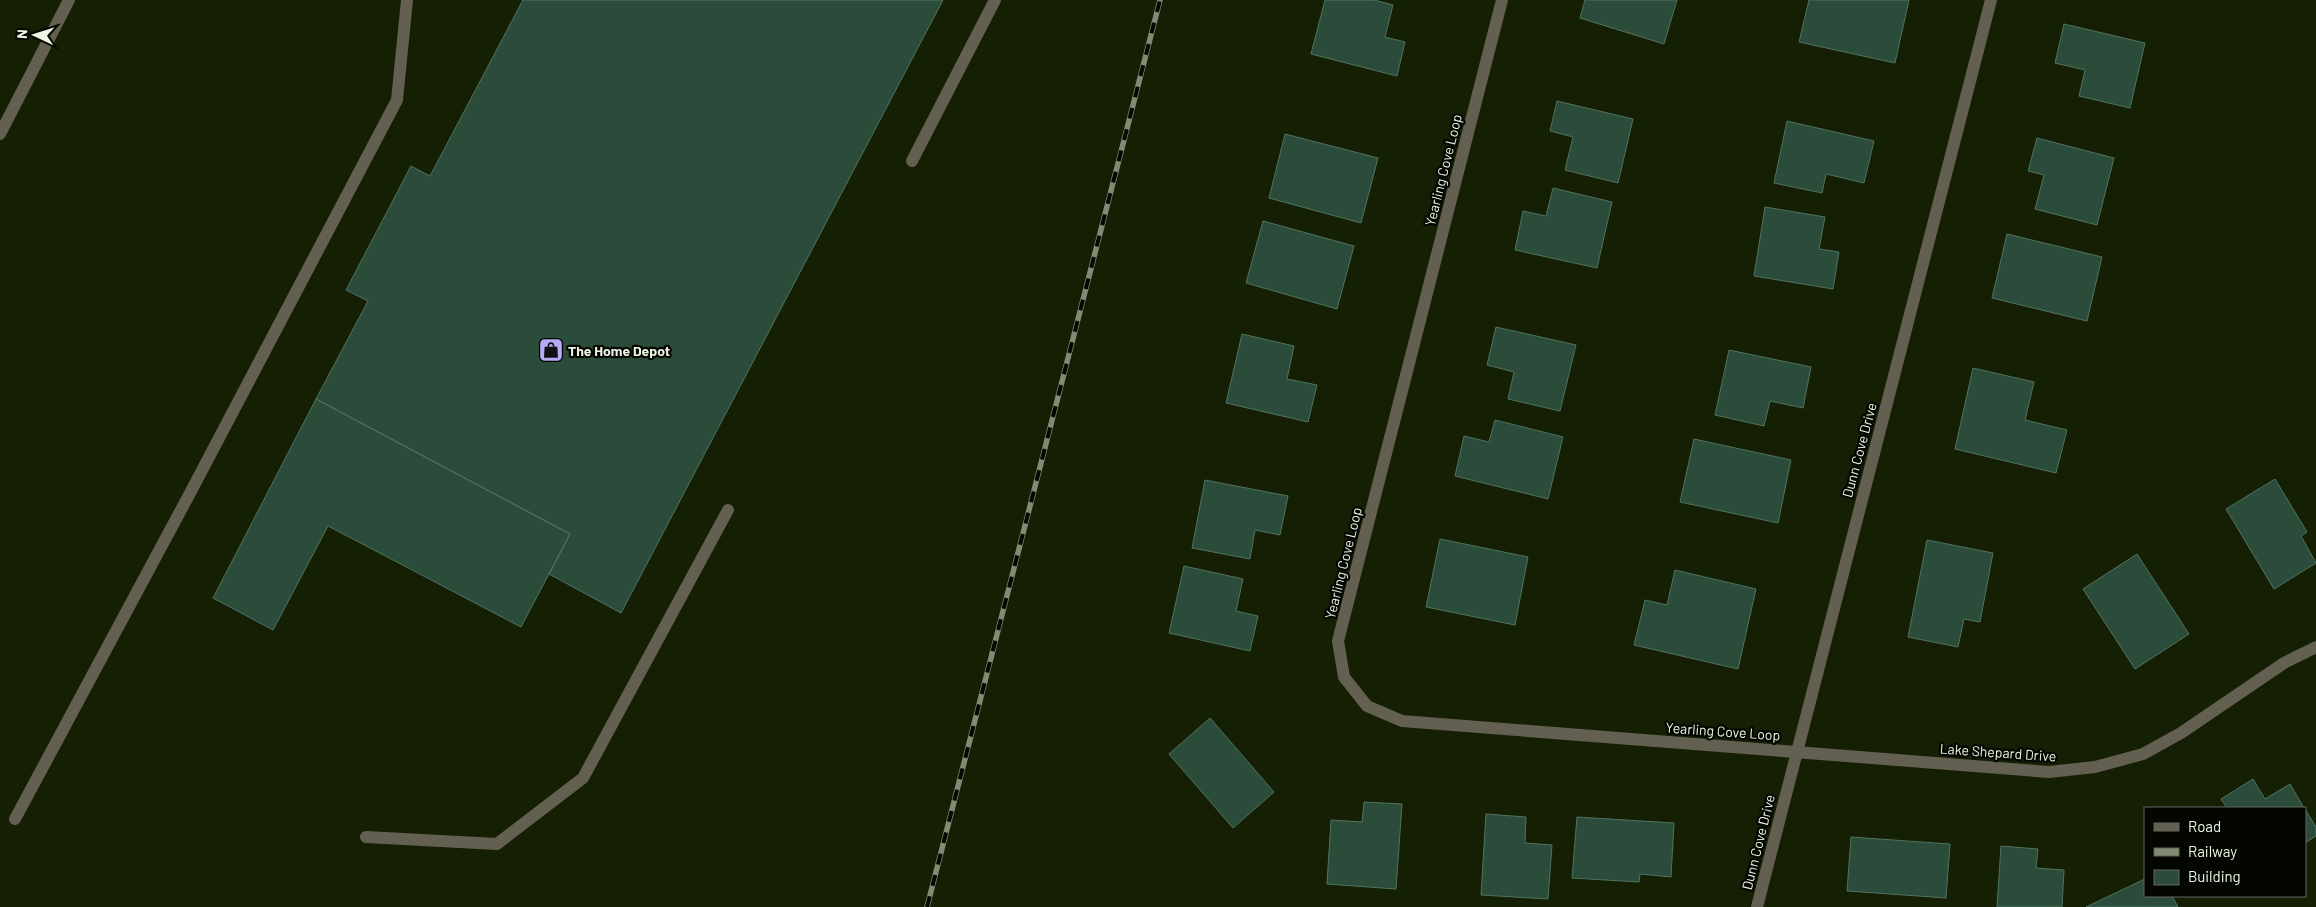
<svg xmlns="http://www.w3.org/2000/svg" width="2316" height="907" font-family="Barlow,sans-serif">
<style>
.building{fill:#2b4c3a;stroke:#517360}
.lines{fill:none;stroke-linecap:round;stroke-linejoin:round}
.minor{stroke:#635f51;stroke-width:12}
.rail-casing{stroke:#818a74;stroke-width:5.5}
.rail{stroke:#040701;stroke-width:4;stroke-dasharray:11;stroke-linecap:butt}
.labels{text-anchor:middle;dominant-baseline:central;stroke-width:4.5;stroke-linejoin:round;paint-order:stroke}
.street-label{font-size:14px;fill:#eef6e5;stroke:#040701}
.poi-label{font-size:14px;font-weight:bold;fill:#eef6e5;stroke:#040701;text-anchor:start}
</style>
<rect width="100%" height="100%" fill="#151f04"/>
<!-- building -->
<path class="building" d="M523 0H943L621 613 549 574 570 534 316 399 368 301 346 290 411 166 430 176Z
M1325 0H1374L1393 5 1385 37 1405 42 1397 76 1311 54Z
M1585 0H1677L1664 44 1580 18Z
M1809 0H1909L1895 63 1799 42Z
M2064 24 2145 43 2130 108 2079 96 2085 70 2055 63Z
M1557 101 1633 119 1618 183 1565 170 1573 137 1550 131Z
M1787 121 1874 141 1864 183 1826 174 1822 193 1774 183Z
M1285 134 1378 158 1361 223 1269 198Z
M2037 138 2114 158 2097 225 2035 209 2044 175 2028 171Z
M1553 188 1612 202 1597 268 1515 250 1523 211 1546 216Z
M1765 207 1825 217 1819 249 1839 252 1833 289 1754 276Z
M1263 221 1354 246 1337 309 1246 283Z
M2007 234 2102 257 2087 321 1992 298Z
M1496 327 1576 345 1560 411 1508 399 1514 372 1487 365Z
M1242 334 1294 346 1287 379 1317 385 1308 422 1226 403Z
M1729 350 1811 367 1803 408 1770 401 1764 426 1715 415Z
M1973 368 2034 382 2025 420 2067 430 2056 473 1955 449Z
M316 399 570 534 521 627 328 526 273 630 213 598Z
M1495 420 1563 437 1548 499 1455 476 1464 436 1489 442Z
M1694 439 1791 460 1778 523 1680 502Z
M2275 479 2307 532 2301 536 2316 563 2274 589 2226 509Z
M1205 480 1288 496 1280 535 1255 530 1250 559 1192 548Z
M1440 539 1528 557 1515 625 1426 607Z
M1927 540 1993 553 1980 622 1964 619 1958 647 1908 637Z
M2137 554 2189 634 2135 669 2083 589Z
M1184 566 1243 579 1236 611 1258 616 1250 651 1169 633Z
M1675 570 1756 589 1738 669 1634 645 1645 600 1667 605Z
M1210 718 1274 792 1233 828 1169 754Z
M2253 779 2265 799 2290 784 2304 808H2227L2221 799Z
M1364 802 1402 804 1396 889 1327 884 1331 820 1362 822Z
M2305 809 2316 827V836L2305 843Z
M1486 814 1526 817 1525 843 1552 845 1548 899 1481 895Z
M1577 817 1674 823 1671 877 1640 874 1639 882 1572 878Z
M1851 837 1950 844 1946 898 1847 891Z
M2001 846 2038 849 2036 868 2064 870 2062 907H1997Z
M2145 879V896H2172L2178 907H2086Z"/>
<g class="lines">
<!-- minor -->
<path class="minor" d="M1502 0 1338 641 1344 677 1367 706 1402 721 2049 772 2095 767 2143 754 2181 733 2284 663 2316 647
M0 134 69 0
M912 161 995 0
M15 819 189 495 397 100 407 0
M366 837 497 844 583 778 728 510
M1757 907 1991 0"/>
<defs>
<path id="rail" d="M927 907 1160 0"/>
</defs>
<!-- rail casing -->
<use href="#rail" class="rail-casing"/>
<!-- rail -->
<use href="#rail" class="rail"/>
</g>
<!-- icons -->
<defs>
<symbol id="shop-square" viewBox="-11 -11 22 22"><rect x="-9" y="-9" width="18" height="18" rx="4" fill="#b5acf8" stroke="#040701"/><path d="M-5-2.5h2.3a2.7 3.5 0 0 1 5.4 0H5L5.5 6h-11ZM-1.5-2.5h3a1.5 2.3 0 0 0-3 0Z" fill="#111"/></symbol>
</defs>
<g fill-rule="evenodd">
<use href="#shop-square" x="537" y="336" width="28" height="28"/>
</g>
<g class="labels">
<!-- street labels -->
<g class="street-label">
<text transform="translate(1443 170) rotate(-76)">Yearling Cove Loop</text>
<text transform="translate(1859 450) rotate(-75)">Dunn Cove Drive</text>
<text transform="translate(1343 563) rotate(-76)">Yearling Cove Loop</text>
<text transform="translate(1723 731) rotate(4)">Yearling Cove Loop</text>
<text transform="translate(1998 752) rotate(4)">Lake Shepard Drive</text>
<text transform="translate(1758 842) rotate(-76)">Dunn Cove Drive</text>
</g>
<!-- poi labels -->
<g class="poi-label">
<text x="568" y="350">The Home Depot</text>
</g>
</g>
<!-- legend -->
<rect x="2144" y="807" width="162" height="90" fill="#040701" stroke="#62675c"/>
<rect x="2154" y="823" width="25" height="8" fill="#635f51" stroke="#62675c"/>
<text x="2188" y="832" font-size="15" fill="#eef6e5">Road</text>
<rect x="2154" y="848" width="25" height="8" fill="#818a74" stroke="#62675c"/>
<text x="2188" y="857" font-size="15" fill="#eef6e5">Railway</text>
<rect x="2154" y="870" width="25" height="15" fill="#2b4c3a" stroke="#62675c"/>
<text x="2188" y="882" font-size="15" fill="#eef6e5">Building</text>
<!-- north arrow -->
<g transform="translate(35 35) rotate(274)" stroke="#040701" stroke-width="4" paint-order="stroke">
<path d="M0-4L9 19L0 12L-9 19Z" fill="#eef6e5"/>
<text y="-8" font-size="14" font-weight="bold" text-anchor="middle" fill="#eef6e5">N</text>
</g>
</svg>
